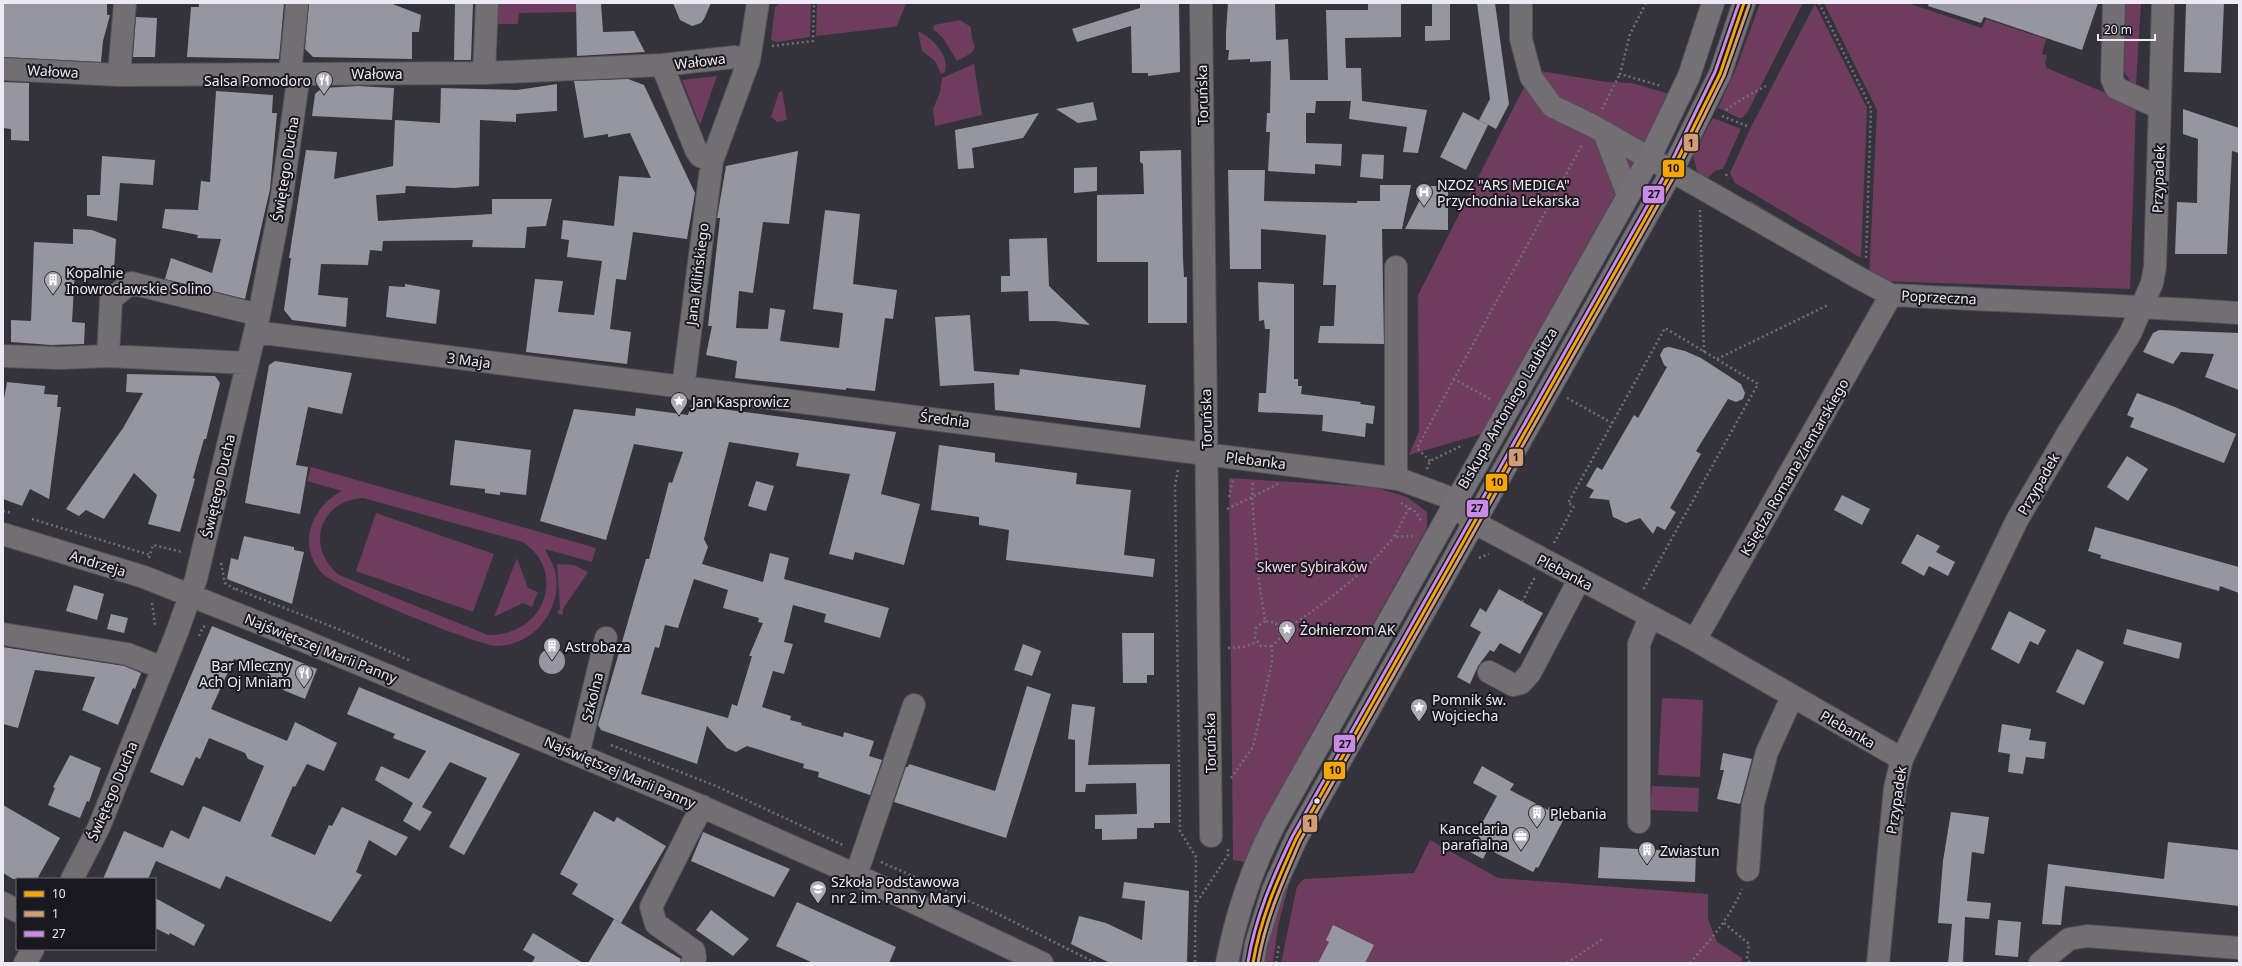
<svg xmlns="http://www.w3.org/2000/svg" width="2242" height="966" font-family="'Noto Sans',sans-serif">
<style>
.green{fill:#6e3c5d;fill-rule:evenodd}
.building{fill:#95969f;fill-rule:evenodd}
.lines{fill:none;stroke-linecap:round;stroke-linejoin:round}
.minor-casing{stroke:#535057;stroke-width:24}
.major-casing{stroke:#535057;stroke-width:24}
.path{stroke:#716f73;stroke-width:2.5;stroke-dasharray:2 3;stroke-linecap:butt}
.minor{stroke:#716f72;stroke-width:22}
.major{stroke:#737076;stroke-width:22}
.bus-1-casing{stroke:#1a181f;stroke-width:6}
.bus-2-casing{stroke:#1a181f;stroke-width:6}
.bus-3-casing{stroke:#1a181f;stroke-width:6}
.bus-1{stroke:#f7a600;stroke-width:3}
.bus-2{stroke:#d39c74;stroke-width:3}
.bus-3{stroke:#ca8be6;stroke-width:3}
.bus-dot{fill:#eeeaf5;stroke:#1a181f;stroke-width:1.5}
.labels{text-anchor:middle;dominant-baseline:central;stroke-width:4;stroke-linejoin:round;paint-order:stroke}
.street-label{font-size:14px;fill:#eeeaf5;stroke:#1a181f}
.poi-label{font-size:14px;fill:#eeeaf5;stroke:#1a181f;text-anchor:start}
.park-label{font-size:14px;fill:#fbd5eb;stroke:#1a181f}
.line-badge{stroke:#1a181f;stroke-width:1.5}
.pale-badge-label{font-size:11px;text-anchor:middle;font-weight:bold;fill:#111}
</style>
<rect width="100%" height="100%" fill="#34323a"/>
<!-- green -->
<path class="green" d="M496 3H580L581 12 519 13 518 24H495Z
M780 3H811L810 37 776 42 771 40 775 7Z
M817 3H906L897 26 893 27 816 36Z
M1760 3H1803L1747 113 1742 118H1739L1718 108 1737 66Z
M1824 3H1908L1982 28 1986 19 2046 39 2042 54 2047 55 2045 63 2047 68 2136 106 2130 289 1877 281 1869 277 1877 110Z
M2126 3H2141L2136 84 2131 83 2124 71Z
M1815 4 1867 108 1861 258 1735 183 1730 173 1751 127Z
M960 20 971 27C971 52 985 46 957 61L943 38 933 29 934 25Z
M918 31C932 38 950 55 945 72L941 74 935 61 922 51Z
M974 64 982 115 935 126 933 109 940 92 942 78Z
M1535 70 1606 82 1632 83 1669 94 1661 113 1481 434 1409 455 1419 431 1418 295 1521 93Z
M717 76 700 125 682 80Z
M782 91 787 120 777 122 771 117 779 92Z
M1713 118 1741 129 1723 169 1715 171 1706 180 1697 171 1693 155Z
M1740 201H1751L1859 267Z
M311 467 596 548 592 562 545 549C548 556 553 563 555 571 564 607 535 646 496 646 476 645 337 588 323 574 296 546 311 507 342 491L307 481ZM363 498 523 542C568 573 544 636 488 635L339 575C305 547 319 501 363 498Z
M1229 478 1374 487 1407 497 1427 512V528L1316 725 1244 862 1233 860Z
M376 513 494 554 473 612 356 571Z
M517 558 528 588 538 592 532 607 523 603 494 617Z
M557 564 574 565 588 572 563 609V614L561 615 557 612 560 609Z
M1662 698 1703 700 1700 777 1658 775Z
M1652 786 1699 788 1698 812 1650 810Z
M1430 840 1498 878 1708 894V919L1717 942 1742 958V963H1281L1297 886 1304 879 1414 873Z
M1292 872 1278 926 1273 963H1264L1277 908Z"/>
<!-- building -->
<path class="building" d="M3 3H107V15H110L103 41 101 62 3 57Z
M284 3 279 59 187 57 191 7H199V4Z
M309 3H390L421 15 419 32H412V59L313 57 305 49Z
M455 3H473L471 60H454Z
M576 3H601L603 32 634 31 645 52 577 56Z
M673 3H711L704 19 701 23 692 26 680 20Z
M1140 3H1179L1180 72 1148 76V73H1132L1131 26 1077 42 1072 29 1140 8Z
M1228 3H1275L1276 40 1288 39 1290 80H1328L1326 10H1368V3H1401V37L1345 38 1346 68H1361L1362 101 1427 110 1418 153 1403 152 1407 127 1349 119 1351 101H1316L1315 113H1306V143L1342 144 1341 166 1315 164V174L1268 171 1270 132H1266L1267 113H1270L1271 61 1250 62V59L1228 60 1229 50H1226V32Z
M1432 3H1450V40L1425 41V26H1432Z
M1477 3H1495L1509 104 1496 129 1479 120 1490 99Z
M1929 3H2098L2082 50 1984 17 1981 23 1928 6Z
M2186 3H2224L2221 73 2184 72Z
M136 17 157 18 155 57H133Z
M628 79 644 85 695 193 687 239 633 232 626 280 616 279 610 329 631 332 627 364 526 352 535 279 563 281 558 312 594 315 602 261 567 257 569 240 561 239 563 220 614 226 619 176 651 178 630 133 608 137V134L584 138 574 81Z
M3 82 29 83V141L11 140V129L3 128Z
M557 84V111L516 114V122L480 120 479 186 454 188 406 186 405 193 376 195 378 221 492 214V199H552L546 226 527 227 525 248 472 247 473 240 383 241 382 251 370 250 368 265 321 264 318 295 348 298 346 327 292 320 284 310 291 258H289L306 150 337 152 334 179 393 166 395 120 440 123 441 88 517 90Z
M358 86 394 88 392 120 312 116 315 94 322 88Z
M216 91 273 95 272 113H277L270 189 245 299 165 279 171 258 212 273 221 239 197 238 198 235 162 228 165 209 198 210 201 181 210 182Z
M1093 102 1097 120 1078 123 1056 109Z
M2183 109 2239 128V153L2232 151 2227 254H2175L2177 202 2197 203 2198 139 2183 134Z
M1463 112 1488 125 1466 170 1440 157Z
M1039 113 1023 138 972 148 974 168 958 169 955 130Z
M1181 150 1183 259 1184 277H1187V323H1148V262H1097V195L1144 194 1143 164 1140 162V151Z
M798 151 789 224 763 222 753 293 739 291 736 328 768 329 770 308 785 310 780 341 839 348 843 313 813 309 825 210 860 214 853 284 897 290 893 319 885 318 875 391 846 388V390L735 378 737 361 706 355 712 326H708L720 218H717L726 166Z
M1362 154 1384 155 1383 179 1360 177Z
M102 156 155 160 153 185 120 183 117 221 87 216V195H100Z
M1097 167V191L1074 193V168Z
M1228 170H1265L1264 201 1357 203V201H1380V185H1411L1402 229H1382L1384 344 1318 343 1320 326H1334L1336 285H1323L1326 235 1261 229V269H1230Z
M1427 186H1448V230L1405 229Z
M73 229 92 230 116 239 114 270 75 268 72 322 85 323 84 344 51 345 11 342V320L31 321 34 242 73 244Z
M1047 238 1049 286 1090 325 1055 321H1029L1028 291 1001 292V276H1010L1009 239Z
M1258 282 1294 284V379H1298V386H1302L1301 394 1361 402 1360 404 1375 406 1373 424 1366 423 1365 437 1322 431 1323 415 1258 412 1259 393H1266L1270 329H1265L1264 320 1259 321Z
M405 284 440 290 436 324 386 317 389 286 405 287Z
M970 315 974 371 1019 375 1020 369 1146 385 1140 428 995 410 994 383 940 386 935 317Z
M2159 330 2239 333V390L2205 377 2214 354 2181 352 2173 364 2143 352 2153 333Z
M1669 347 1685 351 1701 358 1741 384 1745 393 1743 399 1736 402 1728 399 1696 451 1701 454 1670 508 1676 512 1665 530 1657 526 1653 534 1640 518 1626 523 1613 517 1609 500 1589 498 1594 490 1586 486 1597 467 1602 470 1634 415 1638 418 1667 367 1664 365 1660 355 1664 348Z
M275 361 352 373 342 414 308 407 296 465 308 467 300 514 245 503 269 365Z
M127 374 215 376 220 383 206 439H204L193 478 195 479 180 532 148 524 157 495 134 473 104 519 86 510 79 516 66 509 123 428 143 393 126 392Z
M7 382 45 386 44 394 58 395 57 407H61L49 499 30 489 22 506 3 499V404Z
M2137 393 2175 407 2236 434 2224 463 2130 427 2134 418 2127 415Z
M691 405 896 432 881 494 920 504 904 565 855 552 853 560 829 554 850 474 796 466 799 453 729 442 704 539 708 547 702 564 763 582 770 553 789 558 784 579 889 608 880 638 824 622 826 614 793 605 784 642 793 644 784 674 773 671 762 707 791 716 790 720 802 723 801 725 843 737 844 732 874 741 869 756 882 760 870 795 818 777 819 772 803 768 804 764 747 746 736 752 727 748 707 726 697 764 601 730 598 725 646 559H649L669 482 672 483 683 452 634 444 606 540 540 521 574 409 635 416 636 408 688 415ZM694 579 728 590 723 608 759 618 758 622 763 623 749 656H752L737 706 732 704 728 718 641 694 655 647 659 648 665 625 678 628Z
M455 440 531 450 526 495 500 492V495L485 493V489L450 485Z
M939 445 995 453V462L1077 473 1076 484 1131 490 1124 555 1155 559 1153 577 1006 560 1009 530 979 525V517L931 510Z
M2127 456 2148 469 2128 501 2107 487Z
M756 481 774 486 766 511 748 506Z
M1842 495 1870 509 1862 525 1834 510Z
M2095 527 2239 567V593L2220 586 2219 591 2100 558 2101 555 2088 551Z
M1917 534 1940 546 1936 552 1955 562 1948 576 1929 566 1924 576 1901 563Z
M244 536 294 547V550L304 552 292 604 227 579 231 558 238 560Z
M74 585 104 594 97 620 66 611Z
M1499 589 1543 613 1520 654 1500 643 1494 652 1490 650 1478 666 1470 684 1457 677 1481 632 1470 626 1480 608 1486 612Z
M2009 611 2046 630 2038 645 2030 641 2019 664 1991 649Z
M111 614 128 618 124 633 107 629Z
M212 626 317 669 305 699 283 690 284 686 265 679 268 672 234 659 211 709 287 741 295 722 337 743 324 771 307 764 295 787 293 786 271 836 315 855 329 825 332 826 342 807 408 837 396 856 369 840 356 872 362 875 331 922 226 876 220 889 156 861 148 879H103L124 831 163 848 171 830 189 839 203 806 240 822 264 766 248 759 245 753 209 738 200 759 196 757 183 786 150 772Z
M2127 629 2182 643 2179 659 2123 644Z
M1122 633H1154V675H1147V683H1123Z
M1023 644 1041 651 1032 676 1014 670Z
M3 647 124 666 141 673 135 689 133 688 118 725 82 710 95 677 35 670 18 728 3 724Z
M539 661a13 13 0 1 1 26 0a13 13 0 1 1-26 0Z
M2077 649 2104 662 2084 705 2056 692Z
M1027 686 1051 694 1006 838 894 802 906 767H908L909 764 995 791Z
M359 687 520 754 464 855 449 847 487 778 450 762 422 807 432 812 420 831 403 821 413 803 375 780 381 766 409 779 426 751 393 738 395 734 347 714Z
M1072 704 1095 707 1088 765 1170 764V823H1154V828H1137V839L1102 840V829H1095V815L1137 814 1136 783 1086 784 1085 792H1075V740L1068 739Z
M2002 724 2031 729 2029 740 2046 742 2044 759 2026 757 2023 774 2008 772 2010 754 1998 752Z
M1723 753 1752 759 1740 804 1717 799 1724 770H1720Z
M70 755 101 768 89 802 87 801 80 818 48 805 55 788 53 787Z
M1482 766 1514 784 1510 790 1548 810 1549 807 1566 815 1538 868 1536 867 1533 872 1488 849 1483 859 1470 852 1479 836 1476 834 1497 796 1473 783Z
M3 805 60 838 37 879H13L3 873Z
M594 811 614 822 617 817 666 846 621 923 572 894 578 884 560 874Z
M1951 812 1989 817 1984 854 1972 852 1967 901 1991 903 1989 919 1965 917 1963 963H1948L1952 924 1938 923 1943 861Z
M703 832 790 869 774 897 691 861Z
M2168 842 2239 850V906L2065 886 2061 925 2042 924 2048 864 2164 879Z
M1600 847 1696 852 1695 882 1598 878Z
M1124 882 1189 891 1187 963H1110L1071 944 1079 916 1106 923 1142 940 1145 901 1122 898Z
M155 898 205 925 194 946 170 933 169 935 155 928Z
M797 902 896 947 889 963H813L776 946Z
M711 910 749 939 733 956 696 930Z
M614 919 681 959 680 963H588Z
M1998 920 2021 922 2018 957 1995 955Z
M1333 925 1374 945 1365 963H1318L1329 942 1326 940Z
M533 933 583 963H532L535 957 523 950Z"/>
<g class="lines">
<defs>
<path id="minor" d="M1201 3 1211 836
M1521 3V39L1531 77 1552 106 1593 126 1861 279 1891 295C2007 301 2123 305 2239 313
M2114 3 2112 79 2116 88 2160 108
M662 65 696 150 700 156 712 161
M3 69 119 75 484 73 662 65 735 57 749 60
M484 73 487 3
M290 74 297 3
M119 75 125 3
M1604 132 1628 195
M255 332 1399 479 1445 496 1473 522 1695 640 1902 759
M3 356 60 358 108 356 247 363
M108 356 111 299 131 283 259 315
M683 388 712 161 749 60 758 3
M1396 479V267
M3 534 144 577 297 638 696 804 856 875 1042 963
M3 634 127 654 163 668
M1695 640 1891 295
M1489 672 1513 685 1521 683 1530 673 1579 580
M578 755 606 638
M1639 822V644L1650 617
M1748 870 1753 804 1767 752 1792 697
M856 875 914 705
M72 879 99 827 176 635 196 579 259 315 281 202 299 74
M3 903 17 911
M25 963 33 949
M692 963 695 958 694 951 656 924 651 907 702 806
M1878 963 1895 788 1902 759 2017 520 2068 433 2130 334 2152 283 2155 267 2163 3
M2040 963 2069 939 2087 936 2239 948"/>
<path id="major" d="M1227 963C1236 914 1252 868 1275 823L1650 157 1689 76 1713 3
M1253 963 1256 944 1273 890 1296 839 1672 171 1720 74 1744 3"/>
</defs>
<!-- minor casing -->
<use href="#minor" class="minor-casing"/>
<!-- major casing -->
<use href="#major" class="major-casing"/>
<!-- path -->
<path class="path" d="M1646 3 1630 34 1620 74 1661 86
M1819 3 1871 108 1866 258
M772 46 813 41 814 3
M1602 109 1620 74
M1726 110 1742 99 1766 86
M1722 116 1747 126
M1726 174 1728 179
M1700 210 1704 352
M1717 359 1828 305
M1567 398 1612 423
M1490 399 1454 379 1583 143
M1430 461 1417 448 1454 379
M1427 469 1430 461 1463 445
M1178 470 1175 485 1180 831 1196 857 1195 963
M1278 484 1252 497 1258 575 1265 621 1276 623 1280 633C1322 606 1363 575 1394 537
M1229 497 1233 479
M1401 503 1416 512 1421 521
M1409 508 1394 537 1413 536
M1227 509 1252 497 1253 481
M3 511 12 513
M32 519 150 555
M1554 543 1574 506 1568 503 1665 328 1758 384 1643 590
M149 558 153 545 182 552
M1479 558 1489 554
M221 563 225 583 236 590
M236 589 338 629 411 661
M1522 602 1535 577
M152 603 155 624 158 626
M1265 621 1256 628 1255 638 1261 646H1272
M199 636 203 627 208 625
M1228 648 1243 647 1257 642
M611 745 716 786 845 846
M1231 778 1253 747 1272 662V646L1279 639 1280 633
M881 862 998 914 1096 963
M1197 902 1228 855V848
M1724 923 1749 944 1747 958 1750 963
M1276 963 1279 945
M1567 963 1604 938
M1690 963C1711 939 1730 918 1742 889"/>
<!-- minor -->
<use href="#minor" class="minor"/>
<!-- major -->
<use href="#major" class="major"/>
<defs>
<path id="bus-1" d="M1253 963C1260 919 1278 879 1296 839L1672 171 1720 74 1744 3"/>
<path id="bus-2" d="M1258 963C1265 920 1283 881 1300 841L1676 173 1724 76 1749 5"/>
<path id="bus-3" d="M1248 962C1255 918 1273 877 1292 837L1668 169 1715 72 1739 3"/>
</defs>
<!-- bus-1 casing -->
<use href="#bus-1" class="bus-1-casing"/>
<!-- bus-2 casing -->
<use href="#bus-2" class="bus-2-casing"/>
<!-- bus-3 casing -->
<use href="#bus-3" class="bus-3-casing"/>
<!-- bus-1 -->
<use href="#bus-1" class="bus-1"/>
<!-- bus-2 -->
<use href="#bus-2" class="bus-2"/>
<!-- bus-3 -->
<use href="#bus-3" class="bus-3"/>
</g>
<!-- icons -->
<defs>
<symbol id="restaurant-pin" viewBox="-11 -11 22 30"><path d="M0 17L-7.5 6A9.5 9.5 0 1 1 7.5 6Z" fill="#adaab4" stroke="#1a181f"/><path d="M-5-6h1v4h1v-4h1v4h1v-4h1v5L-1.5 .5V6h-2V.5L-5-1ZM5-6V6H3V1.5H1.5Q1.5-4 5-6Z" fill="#fff"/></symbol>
<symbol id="hospital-pin" viewBox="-11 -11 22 30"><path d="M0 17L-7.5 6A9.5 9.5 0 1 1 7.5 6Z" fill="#adaab4" stroke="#1a181f"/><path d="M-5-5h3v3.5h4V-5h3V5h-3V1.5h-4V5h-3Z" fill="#fff"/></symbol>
<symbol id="building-pin" viewBox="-11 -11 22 30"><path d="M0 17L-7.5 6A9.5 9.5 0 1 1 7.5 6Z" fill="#adaab4" stroke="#1a181f"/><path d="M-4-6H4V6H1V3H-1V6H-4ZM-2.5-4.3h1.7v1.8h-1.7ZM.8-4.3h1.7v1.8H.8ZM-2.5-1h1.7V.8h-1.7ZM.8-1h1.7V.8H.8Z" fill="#fff"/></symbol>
<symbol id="sight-pin" viewBox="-11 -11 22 30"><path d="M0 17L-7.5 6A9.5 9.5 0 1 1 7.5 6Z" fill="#adaab4" stroke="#1a181f"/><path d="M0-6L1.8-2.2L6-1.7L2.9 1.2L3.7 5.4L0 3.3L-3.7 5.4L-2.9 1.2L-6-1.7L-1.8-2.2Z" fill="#fff"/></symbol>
<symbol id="office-pin" viewBox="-11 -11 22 30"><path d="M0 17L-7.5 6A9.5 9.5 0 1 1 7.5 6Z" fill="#adaab4" stroke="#1a181f"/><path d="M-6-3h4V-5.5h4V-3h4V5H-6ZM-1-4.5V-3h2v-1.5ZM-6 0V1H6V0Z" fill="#fff"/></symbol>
<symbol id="school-pin" viewBox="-11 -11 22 30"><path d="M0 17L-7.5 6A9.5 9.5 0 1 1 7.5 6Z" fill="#adaab4" stroke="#1a181f"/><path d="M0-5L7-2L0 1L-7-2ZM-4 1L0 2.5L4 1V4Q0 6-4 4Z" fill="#fff"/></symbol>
</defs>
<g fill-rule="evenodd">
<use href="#restaurant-pin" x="314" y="70" width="20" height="27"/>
<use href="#hospital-pin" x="1414" y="182" width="20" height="27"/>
<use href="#building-pin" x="43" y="270" width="20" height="27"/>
<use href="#sight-pin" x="669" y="391" width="20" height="27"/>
<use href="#sight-pin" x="1277" y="619" width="20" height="27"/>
<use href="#building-pin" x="542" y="636" width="20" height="27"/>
<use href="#restaurant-pin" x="294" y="663" width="20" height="27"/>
<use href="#sight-pin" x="1409" y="697" width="20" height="27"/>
<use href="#building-pin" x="1527" y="803" width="20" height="27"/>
<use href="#office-pin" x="1511" y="826" width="20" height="27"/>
<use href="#building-pin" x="1637" y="840" width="20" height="27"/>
<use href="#school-pin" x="808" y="879" width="20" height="27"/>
</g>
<!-- markers -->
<circle class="bus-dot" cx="1317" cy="801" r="3.5"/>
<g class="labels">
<!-- street labels -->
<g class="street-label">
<text transform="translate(700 61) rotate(-7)">Wałowa</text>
<text transform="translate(53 71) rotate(3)">Wałowa</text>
<text x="377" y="73">Wałowa</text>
<text transform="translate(1202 95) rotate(-91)">Toruńska</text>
<text transform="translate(285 169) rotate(-81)">Świętego Ducha</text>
<text transform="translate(2158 179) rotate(-88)">Przypadek</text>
<text transform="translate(697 274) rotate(-83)">Jana Kilińskiego</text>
<text transform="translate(1939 297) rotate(3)">Poprzeczna</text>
<text transform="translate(469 360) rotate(7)">3 Maja</text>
<text transform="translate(1507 408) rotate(-60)">Biskupa Antoniego Laubitza</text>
<text transform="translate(945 419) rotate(7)">Średnia</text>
<text transform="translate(1206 419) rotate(-91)">Toruńska</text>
<text transform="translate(1256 460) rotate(7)">Plebanka</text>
<text transform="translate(1794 467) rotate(-60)">Księdza Romana Zientarskiego</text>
<text transform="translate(2038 484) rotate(-60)">Przypadek</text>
<text transform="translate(218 486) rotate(-77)">Świętego Ducha</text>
<text transform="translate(98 563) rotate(17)">Andrzeja</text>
<text transform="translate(1565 572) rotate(28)">Plebanka</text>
<text transform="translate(321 648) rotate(22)">Najświętszej Marii Panny</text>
<text transform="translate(592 697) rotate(-76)">Szkolna</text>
<text transform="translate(1848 729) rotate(30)">Plebanka</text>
<text transform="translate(1210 743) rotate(-91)">Toruńska</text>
<text transform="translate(620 772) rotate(23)">Najświętszej Marii Panny</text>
<text transform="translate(112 791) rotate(-67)">Świętego Ducha</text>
<text transform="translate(1896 800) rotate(-81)">Przypadek</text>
</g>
<!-- poi labels -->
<g class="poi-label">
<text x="311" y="80" text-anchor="end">Salsa Pomodoro</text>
<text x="1437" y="184">NZOZ "ARS MEDICA"<tspan x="1437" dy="16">Przychodnia Lekarska</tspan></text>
<text x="66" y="272">Kopalnie<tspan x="66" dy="16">Inowrocławskie Solino</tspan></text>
<text x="692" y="401">Jan Kasprowicz</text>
<text x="1300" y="629">Żołnierzom AK</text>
<text x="565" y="646">Astrobaza</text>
<text x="291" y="665" text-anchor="end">Bar Mleczny<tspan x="291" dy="16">Ach Oj Mniam</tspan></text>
<text x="1432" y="699">Pomnik św.<tspan x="1432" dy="16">Wojciecha</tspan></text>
<text x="1550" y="813">Plebania</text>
<text x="1508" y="828" text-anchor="end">Kancelaria<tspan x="1508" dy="16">parafialna</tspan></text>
<text x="1660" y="850">Zwiastun</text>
<text x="831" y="881">Szkoła Podstawowa<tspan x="831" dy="16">nr 2 im. Panny Maryi</tspan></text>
</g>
<!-- park labels -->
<g class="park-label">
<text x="1312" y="566">Skwer Sybiraków</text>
</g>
</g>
<g class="line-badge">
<rect x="1683" y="133" width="16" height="19" rx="4" fill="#d39c74"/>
<rect x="1662" y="159" width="23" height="19" rx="4" fill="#f7a600"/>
<rect x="1642" y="185" width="23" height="19" rx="4" fill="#ca8be6"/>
<rect x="1508" y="448" width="16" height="19" rx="4" fill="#d39c74"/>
<rect x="1485" y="473" width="23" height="19" rx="4" fill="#f7a600"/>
<rect x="1466" y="499" width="23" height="19" rx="4" fill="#ca8be6"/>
<rect x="1333" y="734" width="23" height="19" rx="4" fill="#ca8be6"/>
<rect x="1323" y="761" width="23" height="19" rx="4" fill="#f7a600"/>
<rect x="1302" y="814" width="16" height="19" rx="4" fill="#d39c74"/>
</g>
<g class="pale-badge-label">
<text x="1691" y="147">1</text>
<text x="1673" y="172">10</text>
<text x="1654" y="198">27</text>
<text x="1516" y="461">1</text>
<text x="1497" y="486">10</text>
<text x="1477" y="512">27</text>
<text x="1345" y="748">27</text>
<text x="1335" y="774">10</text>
<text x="1310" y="827">1</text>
</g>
<!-- border -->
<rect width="2242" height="966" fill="none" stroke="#eeeaf5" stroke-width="8"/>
<!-- legend -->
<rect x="16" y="878" width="140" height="72" fill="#1a181f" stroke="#6f6c75"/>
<rect x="24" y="891" width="20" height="6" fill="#f7a600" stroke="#6f6c75"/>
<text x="52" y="898" font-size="12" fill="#eeeaf5">10</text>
<rect x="24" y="911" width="20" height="6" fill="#d39c74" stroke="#6f6c75"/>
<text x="52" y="918" font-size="12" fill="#eeeaf5">1</text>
<rect x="24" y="931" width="20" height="6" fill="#ca8be6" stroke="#6f6c75"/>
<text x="52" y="938" font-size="12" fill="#eeeaf5">27</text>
<!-- scale -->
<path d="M2098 34v6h57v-6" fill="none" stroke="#eeeaf5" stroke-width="2"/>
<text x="2104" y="34" font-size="12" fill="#eeeaf5" stroke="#1a181f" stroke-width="3" paint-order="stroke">20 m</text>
</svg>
